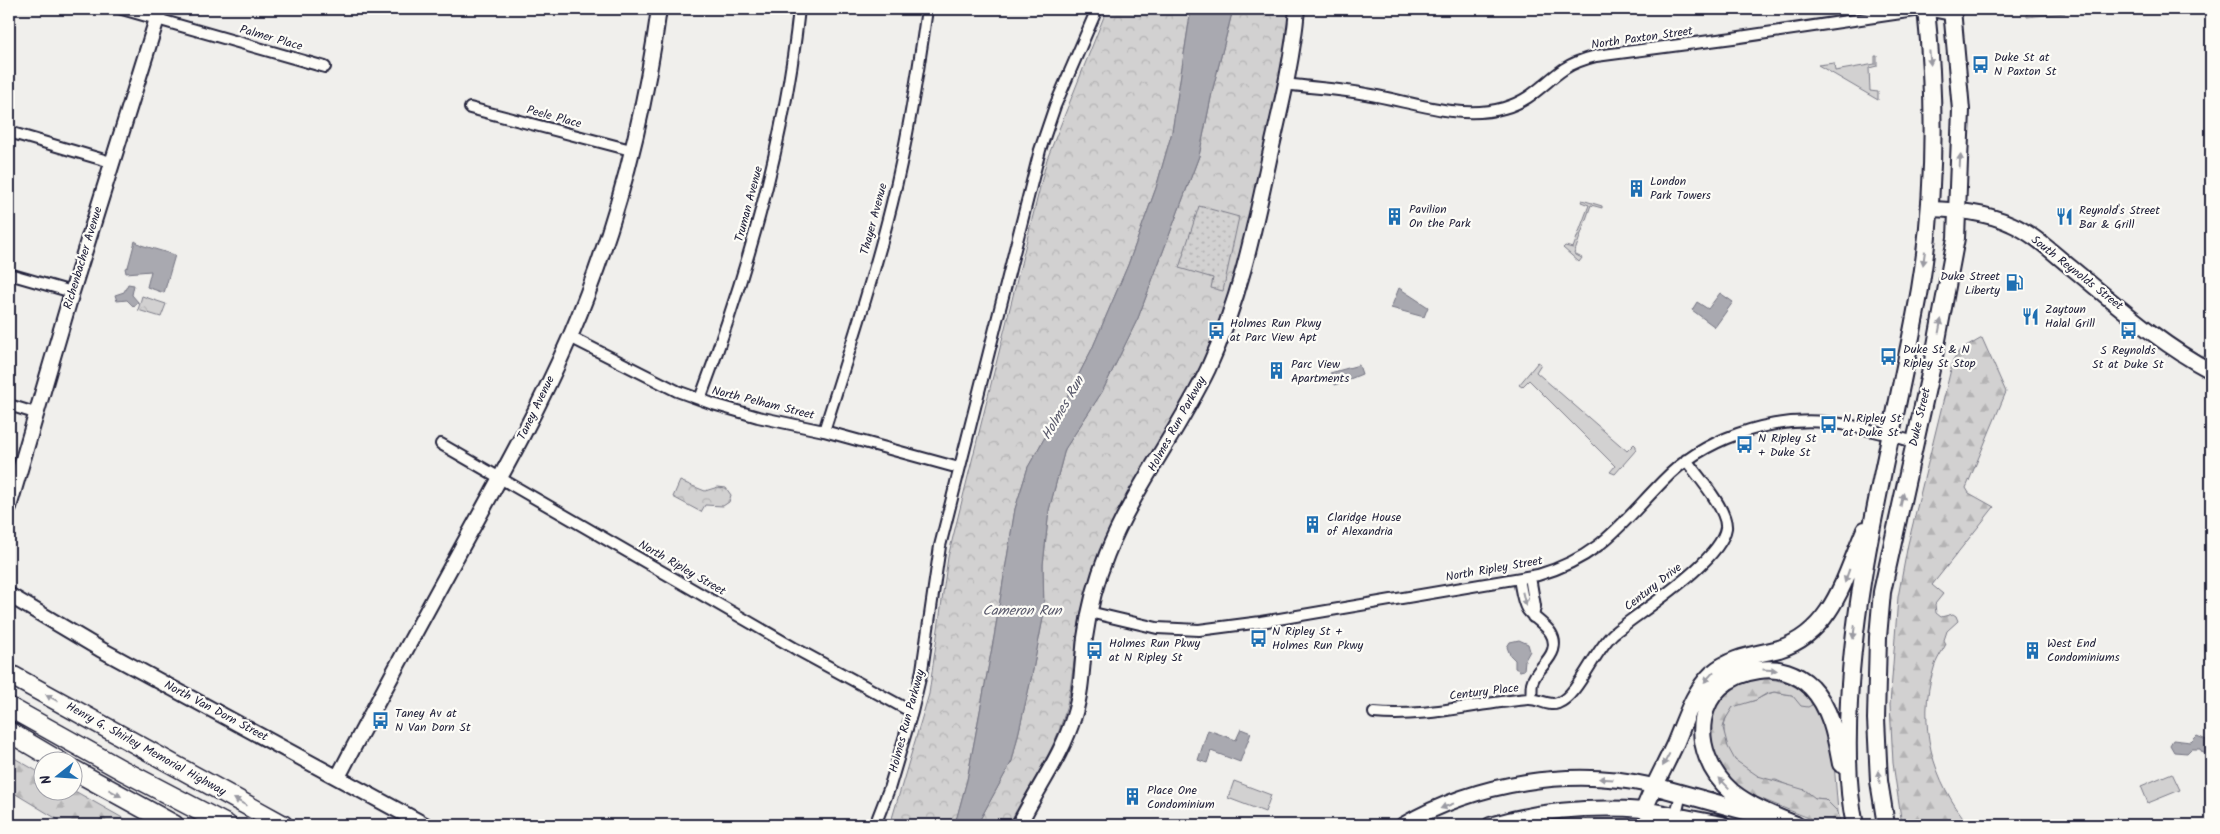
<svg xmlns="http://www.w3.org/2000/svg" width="2220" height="834" font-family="Kalam,sans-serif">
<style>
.grass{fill:#d2d1d1;stroke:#7a7a86}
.forest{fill:url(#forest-firs);stroke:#7a7a86}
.park{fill:url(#park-crowns);stroke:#7a7a86}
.garden{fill:url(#garden-dots);stroke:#7a7a86}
.water{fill:#a9a9b0;stroke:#737381}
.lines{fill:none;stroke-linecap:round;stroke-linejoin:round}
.street-casing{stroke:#22223b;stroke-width:14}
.secondary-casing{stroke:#22223b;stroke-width:18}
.primary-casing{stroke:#22223b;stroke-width:20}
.highway-casing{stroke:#22223b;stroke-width:22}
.street{stroke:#fdfcf7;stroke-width:10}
.secondary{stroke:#fdfcf7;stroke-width:14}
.primary{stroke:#fdfcf7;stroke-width:16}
.highway{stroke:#fdfcf7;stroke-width:19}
.oneway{fill:#9a9aa2}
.labels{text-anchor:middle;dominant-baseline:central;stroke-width:4.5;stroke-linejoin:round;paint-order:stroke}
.street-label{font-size:12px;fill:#22223b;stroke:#fdfcf7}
.poi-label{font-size:12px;fill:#22223b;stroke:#fdfcf7;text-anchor:start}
.water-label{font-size:14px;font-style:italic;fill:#58586a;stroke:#fdfcf7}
</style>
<defs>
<pattern id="forest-firs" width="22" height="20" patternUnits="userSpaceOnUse" patternTransform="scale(1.25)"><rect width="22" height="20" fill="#d2d1d1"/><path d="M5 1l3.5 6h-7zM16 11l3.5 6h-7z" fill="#b4b3b4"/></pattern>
<pattern id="park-crowns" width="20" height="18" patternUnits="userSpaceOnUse" patternTransform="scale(1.25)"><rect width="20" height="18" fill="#d2d1d1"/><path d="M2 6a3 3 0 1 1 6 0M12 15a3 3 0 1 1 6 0" fill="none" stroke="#b4b3b4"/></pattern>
<pattern id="garden-dots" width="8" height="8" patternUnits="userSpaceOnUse" patternTransform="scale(1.25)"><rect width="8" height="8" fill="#d2d1d1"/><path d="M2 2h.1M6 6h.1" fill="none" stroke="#b4b3b4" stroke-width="1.8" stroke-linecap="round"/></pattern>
</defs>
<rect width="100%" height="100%" fill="#f0efec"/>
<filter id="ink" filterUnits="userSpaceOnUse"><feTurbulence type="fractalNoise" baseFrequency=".02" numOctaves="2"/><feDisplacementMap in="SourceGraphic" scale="10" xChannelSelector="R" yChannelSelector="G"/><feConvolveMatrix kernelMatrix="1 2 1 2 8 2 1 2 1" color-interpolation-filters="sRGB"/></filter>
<g filter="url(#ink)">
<!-- grass -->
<path class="grass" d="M2026 9H2065V13L2027 17Z
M1875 56H1877V66L1869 68 1870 91 1878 92V100L1818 65 1834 63 1835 71 1875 64Z
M1582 200 1602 206V208L1591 205 1574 254 1582 258 1579 262 1563 248 1565 246 1573 248 1589 205 1581 202Z
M1538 362 1541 364 1536 372 1627 451 1634 444 1636 446V450L1615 474 1610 472 1615 466 1529 380 1522 387 1519 385Z
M1774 692 1792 695 1796 699 1811 705 1812 699 1827 727 1834 763 1838 812 1825 799 1815 798 1776 780C1762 782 1745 769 1735 760 1721 748 1720 717 1734 706 1741 701 1749 703 1756 700 1763 696 1767 694 1774 692Z
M2172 773 2180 790 2148 803 2141 786Z
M1234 781 1271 795 1265 812 1228 798Z"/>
<!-- forest -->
<path class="forest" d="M1982 338 2006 392 1966 488 1969 493 1994 507 1932 585 1943 594 1935 604 1936 613 1941 617 1953 614 1956 616 1958 621 1947 631 1944 640 1946 644C1942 652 1936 660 1934 668 1916 724 1933 781 1969 825H1902L1893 763 1890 705 1898 597 1908 544 1953 361 1959 351Z
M1755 678C1775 678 1804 684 1812 705L1808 707 1801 706 1792 695 1774 692 1766 694 1756 700 1733 707 1725 720 1723 728 1728 747 1735 760 1758 776 1805 790 1815 798 1825 799 1838 812 1841 825H1826L1749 794 1726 777 1711 755 1709 717 1721 696 1737 683Z
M9 755 42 774V792L73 790 135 825H67L9 790Z"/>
<!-- park -->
<path class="park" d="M1107 9H1191L1172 132 1156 188 1128 265 1092 349 1061 409 1028 467 1015 509 994 637 967 780 957 817 952 825H890L929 694 948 557 1047 159Z
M1233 9H1291C1287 55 1275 101 1265 147 1248 224 1232 301 1199 374 1175 429 1133 474 1110 529 1095 562 1084 594 1078 629 1074 658 1072 688 1064 716 1053 755 1026 789 1009 825H977L1012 761 1032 675 1044 613 1043 565 1049 510 1065 449 1102 392 1138 318 1199 156 1213 88Z
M142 296 166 304 161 317 138 310Z
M680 481 705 491 718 487 726 488 731 495 729 502 723 506 705 505 701 512 673 497Z"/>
<!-- garden -->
<path class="garden" d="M1199 206 1239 217 1223 291 1211 288 1213 278 1179 268Z"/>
<!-- water -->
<path class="water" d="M1191 9H1233L1213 88 1199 156 1138 318 1102 392 1065 449 1049 510 1043 565 1044 613 1032 675 1012 761 977 825H952L957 817 967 780 994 637 1015 509 1028 467 1061 409 1092 349 1128 265 1156 188 1172 132Z
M135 241 141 245 175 255 164 293 147 287 151 271 126 273 125 268 128 267Z
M128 284 134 285 132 295 138 302 134 307 127 300 117 301 115 295 124 292Z
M1399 288 1428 307 1424 317 1391 308Z
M1720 293 1733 302 1715 327 1692 310 1697 302 1708 309Z
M1359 365 1362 374 1335 385 1330 373Z
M1519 640 1528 644 1530 651 1525 660 1524 670 1520 671 1515 668V660L1510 655 1507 647 1510 642Z
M1241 729 1251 733 1240 762 1211 751 1207 763 1198 760 1208 730 1236 740Z
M2197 736 2211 742V753H2203L2200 749H2191L2187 753 2174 752 2170 745 2173 740 2191 742Z"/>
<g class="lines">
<defs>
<path id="street" d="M122 9 325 67
M1926 10 1953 15
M1286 84C1313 88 1339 89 1366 94 1411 101 1459 121 1504 108 1532 100 1542 84 1564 69 1574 62 1584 59 1596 56L1733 38 1928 9
M470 108 631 150
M9 132 111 162
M9 274 72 292
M570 337 677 391 713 404 758 417 824 431 959 468
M700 399C747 274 785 143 799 9
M9 405 38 414
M824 431C848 355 873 280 892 203 908 139 918 74 927 9
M441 444 796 649 912 712
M1530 577 1535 606 1533 617
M1519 579C1521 588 1522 601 1527 609 1535 622 1559 629 1553 650 1549 663 1535 670 1532 683 1531 688 1532 694 1531 699
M1089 612 1157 628 1199 630 1261 622 1538 575C1600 557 1620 525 1663 481 1703 439 1768 417 1826 422 1856 425 1885 434 1915 442
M1374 713C1426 718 1477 703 1528 699 1538 698 1548 707 1558 703 1578 696 1595 649 1614 633 1641 611 1721 561 1726 528 1728 510 1697 475 1686 460
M875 825 889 789 912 712 922 670 940 546 1040 150 1055 106 1097 9
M1674 825 1681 793"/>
<path id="secondary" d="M1929 209C1957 210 1985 212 2011 224 2034 234 2054 254 2073 269 2117 305 2160 344 2211 371
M9 507 72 292 160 9
M9 595 100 649 425 825
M338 777C380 696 424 616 468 536 504 471 540 406 570 337 614 234 644 120 659 9
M1019 825C1037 788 1062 756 1074 716 1082 691 1082 664 1085 638 1089 609 1096 581 1107 554 1133 489 1178 432 1208 369 1240 299 1254 230 1270 155 1281 107 1293 58 1297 9
M1403 825C1477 782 1571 767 1654 786
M1490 825C1540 810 1592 806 1644 810"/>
<path id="primary" d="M1654 786 1756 814
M1722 825 1644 810C1653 787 1665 766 1675 744 1685 721 1693 692 1712 674 1730 657 1756 655 1779 649 1833 632 1845 576 1865 530
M1796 825C1774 816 1751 807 1732 792 1686 752 1692 679 1759 670 1778 667 1797 673 1811 687 1831 708 1836 737 1841 764
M1855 825C1847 789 1847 739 1849 701 1856 562 1896 427 1920 289 1935 197 1936 102 1926 9
M1886 825 1879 781 1876 719 1878 637 1882 592 1934 356 1956 238 1961 110 1952 9"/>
<path id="highway" d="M9 674 283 825
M9 707 122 770 227 825
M9 732 60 762
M72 769 174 825"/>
</defs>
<!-- street casing -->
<use href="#street" class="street-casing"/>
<!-- secondary casing -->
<use href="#secondary" class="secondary-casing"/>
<!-- primary casing -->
<use href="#primary" class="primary-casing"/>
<!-- highway casing -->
<use href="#highway" class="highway-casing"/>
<!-- street -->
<use href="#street" class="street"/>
<!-- secondary -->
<use href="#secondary" class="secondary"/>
<!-- primary -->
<use href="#primary" class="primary"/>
<!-- highway -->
<use href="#highway" class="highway"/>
</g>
<!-- one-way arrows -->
<defs><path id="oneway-solid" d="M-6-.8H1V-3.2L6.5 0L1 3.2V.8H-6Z" transform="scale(1.25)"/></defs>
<g class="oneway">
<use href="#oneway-solid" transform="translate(1930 58) rotate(85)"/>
<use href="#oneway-solid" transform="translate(1960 161) rotate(-87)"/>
<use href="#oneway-solid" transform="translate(1924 258) rotate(98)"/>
<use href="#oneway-solid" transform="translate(1940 326) rotate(-79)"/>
<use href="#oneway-solid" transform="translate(1902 500) rotate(-77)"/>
<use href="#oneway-solid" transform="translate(1847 576) rotate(109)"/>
<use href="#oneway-solid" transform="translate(1524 599) rotate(77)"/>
<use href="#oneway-solid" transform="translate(1854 632) rotate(97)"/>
<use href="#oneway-solid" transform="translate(1770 670) rotate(3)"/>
<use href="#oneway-solid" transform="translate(1709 677) rotate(132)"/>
<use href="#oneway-solid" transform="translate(52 698) rotate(-151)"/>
<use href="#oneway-solid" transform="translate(1666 760) rotate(118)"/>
<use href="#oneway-solid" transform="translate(1879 777) rotate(-95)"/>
<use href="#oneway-solid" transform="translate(1606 779) rotate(-177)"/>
<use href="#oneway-solid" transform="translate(1724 783) rotate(-134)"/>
<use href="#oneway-solid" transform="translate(115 793) rotate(29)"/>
<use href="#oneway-solid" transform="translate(240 802) rotate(-151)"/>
<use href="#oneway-solid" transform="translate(1447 806) rotate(159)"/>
</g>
</g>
<!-- icons -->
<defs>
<symbol id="bus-bare" viewBox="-9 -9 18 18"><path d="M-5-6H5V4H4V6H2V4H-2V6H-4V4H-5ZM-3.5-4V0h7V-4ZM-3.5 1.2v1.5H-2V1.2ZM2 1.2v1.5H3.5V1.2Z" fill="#1f6fb2" stroke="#fdfcf7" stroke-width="2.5" paint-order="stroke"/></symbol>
<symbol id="building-bare" viewBox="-9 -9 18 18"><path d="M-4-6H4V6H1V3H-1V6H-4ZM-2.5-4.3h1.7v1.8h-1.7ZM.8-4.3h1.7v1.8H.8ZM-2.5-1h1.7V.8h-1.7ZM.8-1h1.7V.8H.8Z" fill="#1f6fb2" stroke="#fdfcf7" stroke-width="2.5" paint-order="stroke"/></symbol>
<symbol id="restaurant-bare" viewBox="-9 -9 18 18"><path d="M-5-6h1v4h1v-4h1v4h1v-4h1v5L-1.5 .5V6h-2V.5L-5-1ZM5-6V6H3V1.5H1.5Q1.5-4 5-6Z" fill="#1f6fb2" stroke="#fdfcf7" stroke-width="2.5" paint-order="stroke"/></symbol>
<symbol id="fuel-bare" viewBox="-9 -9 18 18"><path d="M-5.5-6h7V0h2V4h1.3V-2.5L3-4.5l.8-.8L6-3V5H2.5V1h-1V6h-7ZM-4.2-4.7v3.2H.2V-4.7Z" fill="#1f6fb2" stroke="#fdfcf7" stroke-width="2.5" paint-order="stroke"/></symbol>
</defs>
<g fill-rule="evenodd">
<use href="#bus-bare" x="1968" y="52" width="25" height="25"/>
<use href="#building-bare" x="1624" y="176" width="25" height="25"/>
<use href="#building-bare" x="1382" y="204" width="25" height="25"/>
<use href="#restaurant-bare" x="2052" y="204" width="25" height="25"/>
<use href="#fuel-bare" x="2002" y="270" width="25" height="25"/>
<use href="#restaurant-bare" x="2018" y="304" width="25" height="25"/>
<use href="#bus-bare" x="1204" y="318" width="25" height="25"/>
<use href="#bus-bare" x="2116" y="318" width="25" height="25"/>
<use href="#bus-bare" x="1876" y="344" width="25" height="25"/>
<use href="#building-bare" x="1264" y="358" width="25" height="25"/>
<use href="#bus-bare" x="1816" y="412" width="25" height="25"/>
<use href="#bus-bare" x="1732" y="432" width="25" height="25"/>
<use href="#building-bare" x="1300" y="512" width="25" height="25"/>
<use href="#bus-bare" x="1246" y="626" width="25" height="25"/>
<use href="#bus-bare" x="1082" y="638" width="25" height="25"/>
<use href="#building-bare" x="2020" y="638" width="25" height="25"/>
<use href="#bus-bare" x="368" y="708" width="25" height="25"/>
<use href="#building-bare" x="1120" y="784" width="25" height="25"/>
</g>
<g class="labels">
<!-- street labels -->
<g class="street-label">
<text transform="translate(271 38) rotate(16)">Palmer Place</text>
<text transform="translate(1642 38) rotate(-8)">North Paxton Street</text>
<text transform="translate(554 117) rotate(15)">Peele Place</text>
<text transform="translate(749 204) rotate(-75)">Truman Avenue</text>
<text transform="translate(874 219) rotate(-75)">Thayer Avenue</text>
<text transform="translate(83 258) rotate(-73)">Richenbacher Avenue</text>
<text transform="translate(2077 273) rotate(38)">South Reynolds Street</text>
<text transform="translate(763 403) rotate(14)">North Pelham Street</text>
<text transform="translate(536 408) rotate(-64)">Taney Avenue</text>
<text transform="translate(1920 417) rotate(-77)">Duke Street</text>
<text transform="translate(1177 424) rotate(-61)">Holmes Run Parkway</text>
<text transform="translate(682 568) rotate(30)">North Ripley Street</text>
<text transform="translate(1494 569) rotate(-10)">North Ripley Street</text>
<text transform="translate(1653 587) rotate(-38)">Century Drive</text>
<text transform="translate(1484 692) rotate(-7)">Century Place</text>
<text transform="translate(216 711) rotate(28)">North Van Dorn Street</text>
<text transform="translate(907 721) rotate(-75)">Holmes Run Parkway</text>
<text transform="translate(146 749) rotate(29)">Henry G. Shirley Memorial Highway</text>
</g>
<!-- poi labels -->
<g class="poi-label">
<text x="1994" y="57">Duke St at<tspan x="1994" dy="14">N Paxton St</tspan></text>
<text x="1650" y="181">London<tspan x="1650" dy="14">Park Towers</tspan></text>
<text x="1409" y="209">Pavilion<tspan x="1409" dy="14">On the Park</tspan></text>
<text x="2079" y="210">Reynold's Street<tspan x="2079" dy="14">Bar &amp; Grill</tspan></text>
<text x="2000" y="276" text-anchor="end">Duke Street<tspan x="2000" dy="14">Liberty</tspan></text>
<text x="2045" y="309">Zaytoun<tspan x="2045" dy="14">Halal Grill</tspan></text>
<text x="1230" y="323">Holmes Run Pkwy<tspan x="1230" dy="14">at Parc View Apt</tspan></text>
<text x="1903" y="349">Duke St &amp; N<tspan x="1903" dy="14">Ripley St Stop</tspan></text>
<text x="2128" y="350" text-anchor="middle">S Reynolds<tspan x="2128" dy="14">St at Duke St</tspan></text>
<text x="1291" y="364">Parc View<tspan x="1291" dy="14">Apartments</tspan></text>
<text x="1843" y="418">N Ripley St<tspan x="1843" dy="14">at Duke St</tspan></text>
<text x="1758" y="438">N Ripley St<tspan x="1758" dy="14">+ Duke St</tspan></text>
<text x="1327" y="517">Claridge House<tspan x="1327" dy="14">of Alexandria</tspan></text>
<text x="1272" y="631">N Ripley St +<tspan x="1272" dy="14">Holmes Run Pkwy</tspan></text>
<text x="1109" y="643">Holmes Run Pkwy<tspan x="1109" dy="14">at N Ripley St</tspan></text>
<text x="2047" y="643">West End<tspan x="2047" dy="14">Condominiums</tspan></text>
<text x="395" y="713">Taney Av at<tspan x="395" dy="14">N Van Dorn St</tspan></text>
<text x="1147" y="790">Place One<tspan x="1147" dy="14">Condominium</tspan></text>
</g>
<!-- water labels -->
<g class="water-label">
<text transform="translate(1063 408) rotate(-60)">Holmes Run</text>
<text x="1022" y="611">Cameron Run</text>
</g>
</g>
<!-- margin -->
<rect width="2220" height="834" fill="none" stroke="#fdfcf7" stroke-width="30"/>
<rect x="15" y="15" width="2190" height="804" fill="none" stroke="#22223b" stroke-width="2" filter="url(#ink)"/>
<!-- north arrow -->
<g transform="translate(58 776) rotate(253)"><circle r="24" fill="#fdfcf7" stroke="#a5a5ac"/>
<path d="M0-4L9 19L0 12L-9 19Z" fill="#1f6fb2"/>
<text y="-8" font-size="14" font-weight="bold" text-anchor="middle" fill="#22223b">N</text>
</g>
</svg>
